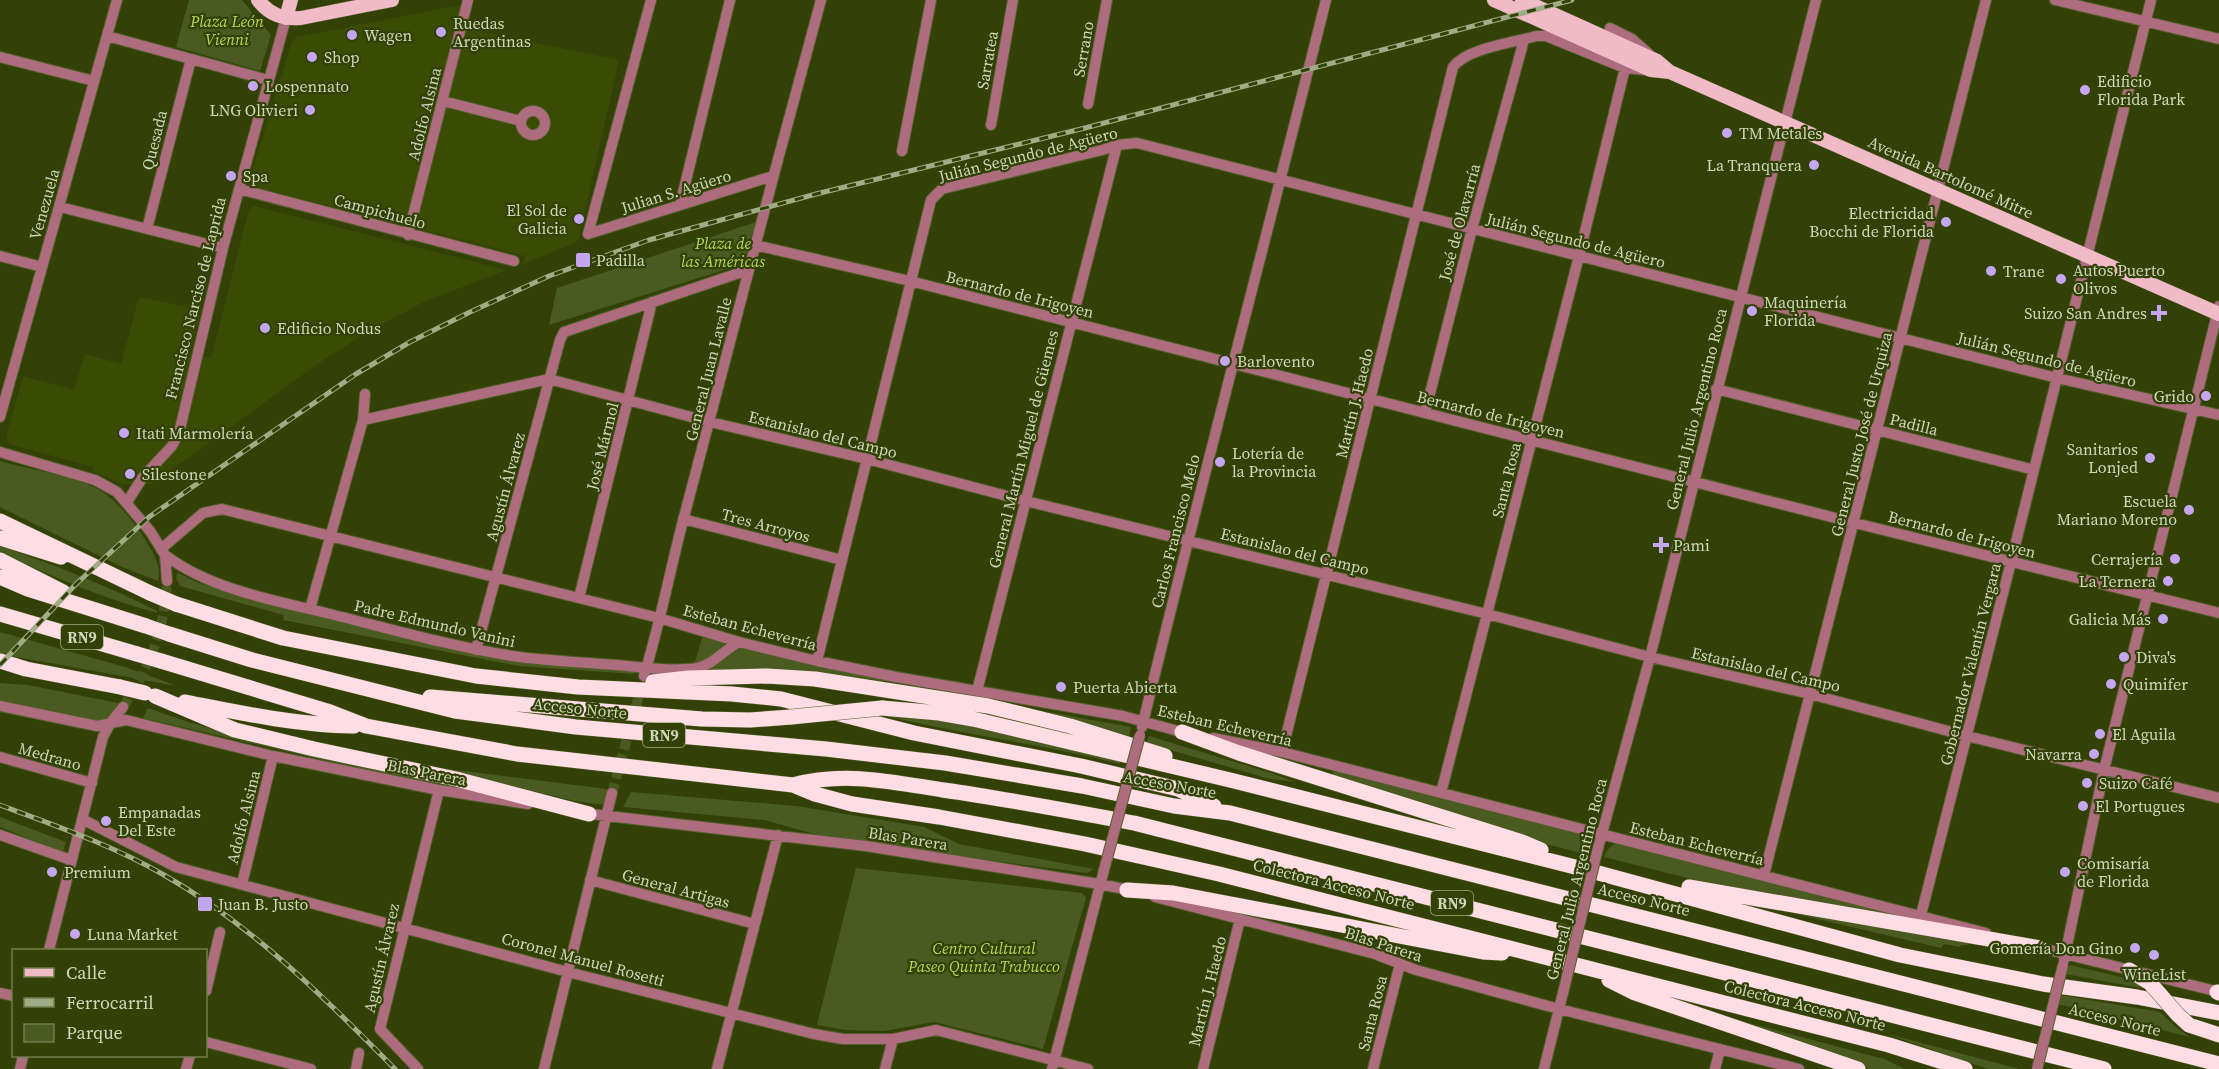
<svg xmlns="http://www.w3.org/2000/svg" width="2219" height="1069" font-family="'Source Serif 4',serif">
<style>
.built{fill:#3a4b04}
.green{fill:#4a5b21}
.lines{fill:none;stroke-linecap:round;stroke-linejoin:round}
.minor-tunnel{stroke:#4a5821;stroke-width:10;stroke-dasharray:10 5;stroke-linecap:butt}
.minor-casing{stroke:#525f2a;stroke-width:12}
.major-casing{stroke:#525f2a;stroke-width:15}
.highway-casing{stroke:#525f2a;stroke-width:16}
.minor{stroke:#ae6d7e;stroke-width:10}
.major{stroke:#f0bac6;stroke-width:14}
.highway{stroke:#fedde4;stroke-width:15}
.rail-casing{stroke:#a0ac86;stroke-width:5}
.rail{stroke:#334106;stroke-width:3;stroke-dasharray:9;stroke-linecap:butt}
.minor-bridge-casing{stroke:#525f2a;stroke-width:12;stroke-linecap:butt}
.highway-bridge-casing{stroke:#525f2a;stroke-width:16;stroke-linecap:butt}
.minor-bridge{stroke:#ae6d7e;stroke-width:10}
.highway-bridge{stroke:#fedde4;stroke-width:15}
.poi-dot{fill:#c5a6f0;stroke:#334106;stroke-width:2}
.labels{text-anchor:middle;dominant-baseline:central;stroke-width:4.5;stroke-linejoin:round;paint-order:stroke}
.shield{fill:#334106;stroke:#9faa84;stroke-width:1.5}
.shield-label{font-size:15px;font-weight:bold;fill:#cdd7ba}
.park-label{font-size:16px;font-style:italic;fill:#b3d757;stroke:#334106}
.poi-label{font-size:16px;fill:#cdd7ba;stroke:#334106;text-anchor:start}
.street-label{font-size:16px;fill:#cdd7ba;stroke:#334106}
</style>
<rect width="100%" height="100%" fill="#334106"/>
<!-- built -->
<path class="built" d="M460 5 458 27 619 60 578 241 522 265 525 256 248 185 292 41 297 37Z
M255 206 506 270 422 303 369 331 319 363 152 484H122L92 471 93 467 9 444 6 437 23 376 74 390 85 354 121 364 139 297 202 310 190 353 211 358 249 209Z"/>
<!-- green -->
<path class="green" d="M189 0H242L271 35 260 71 176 47Z
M756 222 743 264 549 325 557 288Z
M0 461C27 469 80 477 101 491 119 503 137 525 147 543 154 553 162 569 158 581L122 567 0 507Z
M0 546C54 565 106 585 157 611V613C102 598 51 576 0 552Z
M178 573 199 583 265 604 468 653 635 670 634 674 519 666 283 620 284 615 180 586 176 578Z
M0 632 125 667 177 686 0 654Z
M703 635 727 642C717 651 709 662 695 662Z
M744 646 899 683 827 674H655L657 669 692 671 729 650Z
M0 683 28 685 118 703 110 719 99 721 0 704Z
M992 702 1131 727 1128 740Z
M148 708C237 741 332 758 424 779L422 783 143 718Z
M885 716 942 719 1121 761 1120 764C1043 745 963 734 885 716Z
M1149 736 1271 773 1296 782 1270 779 1146 743Z
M432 767 607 789 604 805 575 801Z
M1334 770 1585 836 1592 848 1589 855 1530 840 1332 775Z
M631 792 797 806 924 827 959 844 1094 869 1087 873 836 840 764 820 623 807Z
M0 817 66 842 63 852 0 827Z
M1620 843 1942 924 1719 886 1604 857C1608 848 1611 844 1620 843Z
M856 868 1082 893 1086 898 1043 1049 934 1022 884 1031 846 1030 817 1025Z
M1788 912 1970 943 1967 945H1961L1960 947 1944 944 1941 948Z
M2070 965 2133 980 2141 988 2065 974 2066 968Z
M2060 995 2160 1012 2177 1028 2190 1037 2058 1004Z
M1730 1018 1884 1059 1905 1069H1870Z
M1884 1033 2019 1069H1988Z"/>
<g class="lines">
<!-- minor-tunnel -->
<path class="minor-tunnel" d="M123 707C151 666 164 630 167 581
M612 793 642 684"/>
<defs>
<path id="minor" d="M2055 0 2219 39
M1610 28 1632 39 1649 54
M107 36 268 80
M0 57 94 81
M443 101 521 121
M1088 104 1107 0
M521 123a12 12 0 1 1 24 0a12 12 0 1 1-24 0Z
M991 125 1013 0
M902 151 931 0
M239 189 514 261
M680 205 730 0
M60 207 223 248
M147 229 191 59
M588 234 651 0
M588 234 773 176
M408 235 468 0
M755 245 910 281 1855 523 2219 613
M0 256 42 267
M1716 389 2034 470
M1425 413 1472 229 1524 40
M0 417 117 0
M363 420 549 379 710 422 867 459 1026 501 1487 614 1650 657 1810 694 1967 736 2219 798
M0 452 95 480 117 492 150 531 165 555 167 581
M127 502 143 477 172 446 179 433 223 248 286 18
M683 519 842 560
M161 549 203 513 222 509 659 618 739 642 817 661 896 677 1123 716 1189 734
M165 555C210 589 272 600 326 613 387 628 449 646 512 656 546 661 581 662 616 665 640 667 673 672 697 668 713 665 725 649 739 642
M579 598 652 302
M310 609 363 420 365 394
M476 650 560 340 564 332 748 270
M817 661 931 200 942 189 1102 150 1117 145 1137 143 2057 378 2219 415
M644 676C660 624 670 570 684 517 729 345 774 172 821 0
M977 691 1117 145
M0 706 97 726 126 720 273 756 439 790 528 804
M1142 727C1201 484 1265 242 1326 0
M1213 738 1282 752 1986 933
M1282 752 1453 67C1467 48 1513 43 1536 36H1546L1625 68 1645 70
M0 757 92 783
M1441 793 1579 256 1625 68
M582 813 866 846 1099 884 1134 891
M82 819 176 867 568 972 814 1034 843 1039H893L936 1030 1088 1069
M0 835 71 860
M1597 852 1650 657 1816 0
M1764 875 1986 0
M590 880 755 924
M242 884 273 756
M1155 897 1375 954 1416 970 1559 1009 1799 1069
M1921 915 2011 562 2151 0
M2033 946 2219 992
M49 950 103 737 111 722 123 707
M2064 960 2104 770 2219 306
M206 991 220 932
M0 993 14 996
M206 1042 311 1069
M20 1069 23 1056
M186 1069 190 1056
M356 1069 359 1053
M418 1069 380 1029 439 790
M544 1069 612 793
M717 1069 778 835
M885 1069 893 1039
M1052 1069 1104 870
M1203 1069 1240 919
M1373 1069 1400 964
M1544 1069 1564 989
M1715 1069 1720 1049"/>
<path id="major" d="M258 0C270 15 282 19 301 18L392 0
M1494 0 1651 70 1670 72
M1522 0 1657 61 1670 72 2219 314
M286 18 291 0"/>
<path id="highway" d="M0 521 150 593
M0 538 61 557
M0 560 63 592
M0 577 28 589 146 626
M176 604 283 638 476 676 578 687 732 694 781 699 914 733 1081 766 1178 789 1214 806
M0 614 137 654
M169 634 252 660 455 711 576 727 826 749 945 763 1082 786 1174 806 1230 813 2219 1064
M0 661 26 669 120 687
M161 661 330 712 366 726 517 754 793 785C845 771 892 782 943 790 1007 799 1070 811 1134 823L2104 1069
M653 682 688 678 767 676 815 679 988 706 1070 726 1165 756
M155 696 235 730 314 749 456 779 589 814
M430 697 702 719 750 720 791 717
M185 702C241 713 296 725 354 726
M882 708 939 713 973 719 1230 780 1591 871 1900 955 2043 984 2137 997 2219 1013
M1182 732 1239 753 1522 842 1541 850
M793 785 815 794 852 804 939 817 1085 844 1219 874 1889 1045 1965 1069
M1689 887 2040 948
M1127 890 1173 893 1483 952 1502 953
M2129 970 2150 983
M1609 980 1635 993 1858 1069
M2217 992 2219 993
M2189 1025 2219 1035"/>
</defs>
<!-- minor casing -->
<use href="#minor" class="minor-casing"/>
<!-- major casing -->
<use href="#major" class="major-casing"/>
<!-- highway casing -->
<use href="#highway" class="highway-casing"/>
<!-- minor -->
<use href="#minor" class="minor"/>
<!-- major -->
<use href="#major" class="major"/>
<!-- highway -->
<use href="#highway" class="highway"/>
<defs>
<path id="rail" d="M0 665 76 584 149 517 356 374 410 342 468 313 549 276 649 240 710 223 816 194 1085 128 1572 0
M0 805C56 826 112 845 164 875 252 925 325 998 395 1069"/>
</defs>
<!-- rail casing -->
<use href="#rail" class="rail-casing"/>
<!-- rail -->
<use href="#rail" class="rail"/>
<defs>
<path id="minor-bridge" d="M1104 870 1140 735
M1564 989 1597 852
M2037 1069 2063 965"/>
<path id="highway-bridge" d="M150 593 176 604
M146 626 169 634
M137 654 161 661
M120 687 145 693
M791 717 882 708
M2150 983 2178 1015 2189 1025"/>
</defs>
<!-- minor-bridge casing -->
<use href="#minor-bridge" class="minor-bridge-casing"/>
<!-- highway-bridge casing -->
<use href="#highway-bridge" class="highway-bridge-casing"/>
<!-- minor-bridge -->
<use href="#minor-bridge" class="minor-bridge"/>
<!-- highway-bridge -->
<use href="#highway-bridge" class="highway-bridge"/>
</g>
<!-- markers -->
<g class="poi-dot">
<circle cx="441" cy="32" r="6"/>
<circle cx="352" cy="35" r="6"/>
<circle cx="312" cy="57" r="6"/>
<circle cx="253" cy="86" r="6"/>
<circle cx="2085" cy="90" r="6"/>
<circle cx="310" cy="110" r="6"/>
<circle cx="1727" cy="133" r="6"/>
<circle cx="1814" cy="165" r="6"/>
<circle cx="231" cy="176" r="6"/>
<circle cx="579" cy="219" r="6"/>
<circle cx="1946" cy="222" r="6"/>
<rect x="575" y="252" width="16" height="16" rx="3"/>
<circle cx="1991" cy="271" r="6"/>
<circle cx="2061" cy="279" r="6"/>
<circle cx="1752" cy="311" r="6"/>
<path d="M2156 304h6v6h6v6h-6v6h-6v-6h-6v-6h6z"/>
<circle cx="265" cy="328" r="6"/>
<circle cx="1225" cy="361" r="6"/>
<circle cx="2206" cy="396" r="6"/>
<circle cx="124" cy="433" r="6"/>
<circle cx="2150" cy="458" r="6"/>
<circle cx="1220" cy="462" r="6"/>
<circle cx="130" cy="474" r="6"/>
<circle cx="2189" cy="510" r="6"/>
<path d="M1658 536h6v6h6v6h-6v6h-6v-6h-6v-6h6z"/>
<circle cx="2175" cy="559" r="6"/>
<circle cx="2168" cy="581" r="6"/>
<circle cx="2163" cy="619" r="6"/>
<circle cx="2124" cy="657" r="6"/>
<circle cx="2111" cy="684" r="6"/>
<circle cx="1061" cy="687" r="6"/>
<circle cx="2100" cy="734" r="6"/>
<circle cx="2094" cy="754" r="6"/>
<circle cx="2087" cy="783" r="6"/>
<circle cx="2083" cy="806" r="6"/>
<circle cx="106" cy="821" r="6"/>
<circle cx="52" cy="872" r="6"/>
<circle cx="2065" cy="872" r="6"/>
<rect x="197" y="896" width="16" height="16" rx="3"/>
<circle cx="75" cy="934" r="6"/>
<circle cx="2135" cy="948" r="6"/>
<circle cx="2154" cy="955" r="6"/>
</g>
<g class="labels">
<!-- shield labels -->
<g class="shield">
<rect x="61" y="625" width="42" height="24" rx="4.5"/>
<rect x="643" y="723" width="42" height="24" rx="4.5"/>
<rect x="1431" y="891" width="42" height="24" rx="4.5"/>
</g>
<g class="shield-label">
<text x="82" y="637">RN9</text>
<text x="664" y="735">RN9</text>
<text x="1452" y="903">RN9</text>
</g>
<!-- park labels -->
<g class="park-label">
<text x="227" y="21">Plaza León<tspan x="227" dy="18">Vienni</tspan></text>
<text x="723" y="243">Plaza de<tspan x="723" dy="18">las Américas</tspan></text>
<text x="984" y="948">Centro Cultural<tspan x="984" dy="18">Paseo Quinta Trabucco</tspan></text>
</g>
<!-- poi labels -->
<g class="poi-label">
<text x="453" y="23">Ruedas<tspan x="453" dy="18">Argentinas</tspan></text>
<text x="364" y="35">Wagen</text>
<text x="324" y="57">Shop</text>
<text x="2097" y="81">Edificio<tspan x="2097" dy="18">Florida Park</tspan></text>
<text x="265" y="86">Lospennato</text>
<text x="298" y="110" text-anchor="end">LNG Olivieri</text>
<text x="1739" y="133">TM Metales</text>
<text x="1802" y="165" text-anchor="end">La Tranquera</text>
<text x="243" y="176">Spa</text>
<text x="567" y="210" text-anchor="end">El Sol de<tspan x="567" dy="18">Galicia</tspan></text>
<text x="1934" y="213" text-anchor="end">Electricidad<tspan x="1934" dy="18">Bocchi de Florida</tspan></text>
<text x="596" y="260">Padilla</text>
<text x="2073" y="270">Autos Puerto<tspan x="2073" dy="18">Olivos</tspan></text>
<text x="2003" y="271">Trane</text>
<text x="1764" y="302">Maquinería<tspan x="1764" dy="18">Florida</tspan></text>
<text x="2147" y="313" text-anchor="end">Suizo San Andres</text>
<text x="277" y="328">Edificio Nodus</text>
<text x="1237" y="361">Barlovento</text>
<text x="2194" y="396" text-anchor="end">Grido</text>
<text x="136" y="433">Itati Marmolería</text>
<text x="2138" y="449" text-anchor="end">Sanitarios<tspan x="2138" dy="18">Lonjed</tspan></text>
<text x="1232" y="453">Lotería de<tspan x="1232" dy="18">la Provincia</tspan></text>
<text x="142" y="474">Silestone</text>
<text x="2177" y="501" text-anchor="end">Escuela<tspan x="2177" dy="18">Mariano Moreno</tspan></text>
<text x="1673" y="545">Pami</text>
<text x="2163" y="559" text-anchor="end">Cerrajería</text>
<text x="2156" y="581" text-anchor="end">La Ternera</text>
<text x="2151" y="619" text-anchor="end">Galicia Más</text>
<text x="2136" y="657">Diva's</text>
<text x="2123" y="684">Quimifer</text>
<text x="1073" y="687">Puerta Abierta</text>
<text x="2112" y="734">El Aguila</text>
<text x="2082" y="754" text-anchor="end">Navarra</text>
<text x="2099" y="783">Suizo Café</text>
<text x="2095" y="806">El Portugues</text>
<text x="118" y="812">Empanadas<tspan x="118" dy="18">Del Este</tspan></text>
<text x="2077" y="863">Comisaría<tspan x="2077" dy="18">de Florida</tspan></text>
<text x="64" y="872">Premium</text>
<text x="218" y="904">Juan B. Justo</text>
<text x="87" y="934">Luna Market</text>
<text x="2123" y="948" text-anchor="end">Gomería Don Gino</text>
<text x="2154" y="974" text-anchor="middle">WineList</text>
</g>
<!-- street labels -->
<g class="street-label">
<text transform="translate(1083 49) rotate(-80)">Serrano</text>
<text transform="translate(987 60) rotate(-80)">Sarratea</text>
<text transform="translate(424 114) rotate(-76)">Adolfo Alsina</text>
<text transform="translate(154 140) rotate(-76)">Quesada</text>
<text transform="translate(1028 154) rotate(-14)">Julián Segundo de Agüero</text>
<text transform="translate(1951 177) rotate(24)">Avenida Bartolomé Mitre</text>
<text transform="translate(676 191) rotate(-17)">Julian S. Agüero</text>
<text transform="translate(44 204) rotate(-74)">Venezuela</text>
<text transform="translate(380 211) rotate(15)">Campichuelo</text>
<text transform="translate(1459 222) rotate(-75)">José de Olavarría</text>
<text transform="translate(1576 240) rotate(14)">Julián Segundo de Agüero</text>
<text transform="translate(1020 294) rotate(14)">Bernardo de Irigoyen</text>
<text transform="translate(195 298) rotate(-76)">Francisco Narciso de Laprida</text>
<text transform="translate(2047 359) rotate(14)">Julián Segundo de Agüero</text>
<text transform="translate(708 369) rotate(-76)">General Juan Lavalle</text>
<text transform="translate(1354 403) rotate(-76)">Martín J. Haedo</text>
<text transform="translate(1696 409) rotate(-76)">General Julio Argentino Roca</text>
<text transform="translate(1491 414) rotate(14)">Bernardo de Irigoyen</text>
<text transform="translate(1914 424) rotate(14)">Padilla</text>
<text transform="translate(823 434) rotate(14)">Estanislao del Campo</text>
<text transform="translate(1861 434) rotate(-76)">General Justo José de Urquiza</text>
<text transform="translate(602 446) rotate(-76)">José Mármol</text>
<text transform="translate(1023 449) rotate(-76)">General Martín Miguel de Güemes</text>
<text transform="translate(1506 480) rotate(-76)">Santa Rosa</text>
<text transform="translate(505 487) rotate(-75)">Agustín Álvarez</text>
<text transform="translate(766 525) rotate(15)">Tres Arroyos</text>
<text transform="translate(1175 531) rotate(-76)">Carlos Francisco Melo</text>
<text transform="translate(1962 534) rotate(14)">Bernardo de Irigoyen</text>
<text transform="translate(1295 551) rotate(14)">Estanislao del Campo</text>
<text transform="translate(435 623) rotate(13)">Padre Edmundo Vanini</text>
<text transform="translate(750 627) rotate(15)">Esteban Echeverría</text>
<text transform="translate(1970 664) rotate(-76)">Gobernador Valentín Vergara</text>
<text transform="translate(1766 669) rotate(13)">Estanislao del Campo</text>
<text transform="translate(580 708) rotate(6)">Acceso Norte</text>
<text transform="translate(1225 725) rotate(13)">Esteban Echeverría</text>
<text transform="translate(50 756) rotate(16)">Medrano</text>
<text transform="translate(427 772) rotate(11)">Blas Parera</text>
<text transform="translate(1170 784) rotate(10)">Acceso Norte</text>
<text transform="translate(243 817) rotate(-76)">Adolfo Alsina</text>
<text transform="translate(908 838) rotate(9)">Blas Parera</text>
<text transform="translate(1697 843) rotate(14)">Esteban Echeverría</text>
<text transform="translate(1576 879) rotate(-76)">General Julio Argentino Roca</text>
<text transform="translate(1334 884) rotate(14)">Colectora Acceso Norte</text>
<text transform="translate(676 888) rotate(15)">General Artigas</text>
<text transform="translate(1644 899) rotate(14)">Acceso Norte</text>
<text transform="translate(1384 944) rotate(18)">Blas Parera</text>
<text transform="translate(381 958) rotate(-77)">Agustín Álvarez</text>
<text transform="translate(583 959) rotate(15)">Coronel Manuel Rosetti</text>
<text transform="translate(1207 991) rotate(-76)">Martín J. Haedo</text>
<text transform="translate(1805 1005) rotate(14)">Colectora Acceso Norte</text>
<text transform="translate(1372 1013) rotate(-76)">Santa Rosa</text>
<text transform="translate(2115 1019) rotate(14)">Acceso Norte</text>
</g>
</g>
<!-- legend -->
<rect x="12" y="949" width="195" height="108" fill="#334106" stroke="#717d4e" stroke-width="1.5"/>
<rect x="24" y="968" width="30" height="9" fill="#f0bac6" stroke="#717d4e" stroke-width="1.5"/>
<text x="66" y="979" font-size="18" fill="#cdd7ba">Calle</text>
<rect x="24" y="998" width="30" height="9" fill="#a0ac86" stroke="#717d4e" stroke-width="1.5"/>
<text x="66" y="1009" font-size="18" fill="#cdd7ba">Ferrocarril</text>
<rect x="24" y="1024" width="30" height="18" fill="#4a5b21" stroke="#717d4e" stroke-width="1.5"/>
<text x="66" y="1039" font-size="18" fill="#cdd7ba">Parque</text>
</svg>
